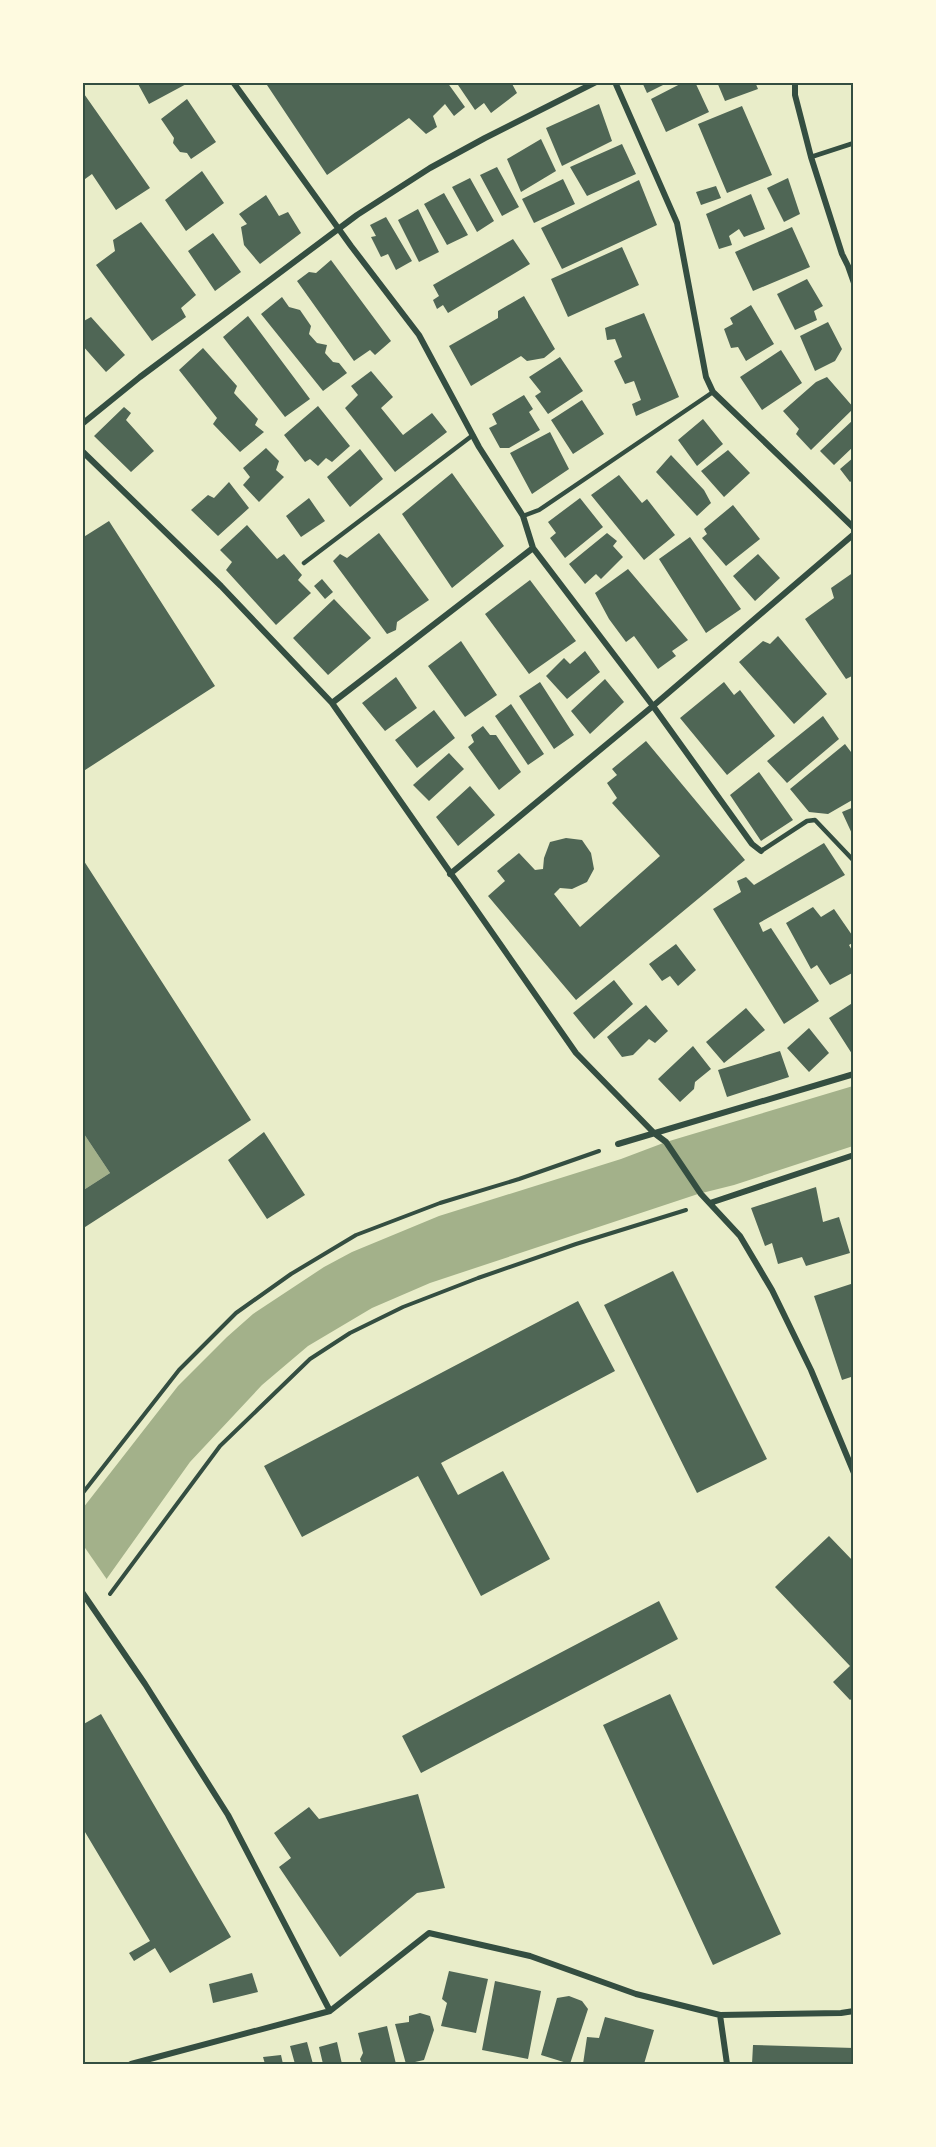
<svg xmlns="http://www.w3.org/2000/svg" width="936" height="2147" font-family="'Asap Condensed',sans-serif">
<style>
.water{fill:#a3b18a}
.pier{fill:#e9edc9}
.building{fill:#4f6655}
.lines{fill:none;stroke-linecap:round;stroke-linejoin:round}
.path{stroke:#344e41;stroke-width:4}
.service{stroke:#344e41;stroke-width:4.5}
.minor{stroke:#344e41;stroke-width:6}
.neatline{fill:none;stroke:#344e41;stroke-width:2}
</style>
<rect width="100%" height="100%" fill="#e9edc9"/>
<!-- water -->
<path class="water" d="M853 1086V1146L734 1185 698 1194 430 1283 372 1308 308 1346 262 1385 190 1462 83 1612V1508L178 1386 227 1337 253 1314 324 1267 352 1252 439 1216 621 1159 666 1142Z
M82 1131 110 1173 82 1191Z"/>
<!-- pier -->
<path class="pier" d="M83 1545 108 1581 82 1615Z"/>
<!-- building -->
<path class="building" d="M137 82H190L149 104Z
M265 82H447L465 107 454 116 445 104 433 116 437 127 426 134 409 118 327 175Z
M456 82H511L517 93 491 113 484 103 475 110Z
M642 82H669L647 93Z
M684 82H695L709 112 666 132 651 99Z
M717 82H755L758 89 725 101Z
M82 91 150 188 116 210 92 174 85 179 82 176Z
M187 99 216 142 191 159 187 153 180 152 173 143 174 138 161 119Z
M599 104 612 141 562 166 546 128Z
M742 106 772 175 727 193 698 124Z
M541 139 556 171 521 192 507 159Z
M622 144 636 174 587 196 570 167Z
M497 167 519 207 502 216 480 175Z
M202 171 224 203 186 231 165 200Z
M470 178 494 221 477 232 452 187Z
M788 178 800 214 784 222 767 188Z
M563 179 575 204 534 223 522 199Z
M639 180 657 225 562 269 541 228Z
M716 186 721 198 701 205 696 192Z
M444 193 468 235 447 245 424 204Z
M751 194 765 229 744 237 739 229 729 236 732 245 719 249 706 214Z
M266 195 279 216 288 212 301 233 260 264 244 245 241 227 247 224 239 214Z
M418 209 439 252 419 262 398 220Z
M386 217 412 261 396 270 388 254 381 257 371 237 376 236 370 225Z
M141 222 196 295 181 308 186 317 152 341 96 265 115 251 113 240Z
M792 227 810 267 753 291 735 252Z
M213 233 241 272 215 291 188 251Z
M513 239 530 264 448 313 443 305 437 309 433 300 439 296 433 285Z
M622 247 639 285 568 317 551 279Z
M331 260 391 341 375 355 370 350 354 361 297 281 309 272 316 273Z
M807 279 823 306 814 311 817 320 795 330 777 294Z
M524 296 555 349 544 358 527 361 521 356 471 386 449 346 498 318V311Z
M282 297 289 307 300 310 311 326 309 334 317 343 327 345 325 353 333 362 339 363 347 373 323 391 261 314Z
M751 305 774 344 746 361 738 347 731 348 724 329 733 324 730 318Z
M644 313 679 397 636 416 632 404 641 400 634 381 625 384 614 361 622 357 615 339 607 340 605 328Z
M248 316 310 399 285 417 223 337Z
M91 317 125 355 106 372 82 345V322Z
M828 322 842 349 835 361 815 371 800 336Z
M203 348 237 386 234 393 258 419 255 425 264 432 240 452 213 424 217 418 179 370Z
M781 350 802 383 762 410 740 377Z
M560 357 583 391 548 414 535 396 541 392 529 377Z
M371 371 393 397 381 408 403 435 432 413 447 432 395 472 345 408 358 395 351 386Z
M827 377 854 408 811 450 796 434 799 429 783 411 816 382Z
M524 395 533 409 529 412 540 430 509 448H500L489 428 497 424 492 414Z
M582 400 604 434 573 454 551 420Z
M318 406 350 446 332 462 326 458 318 466 310 459 305 462 284 435Z
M124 407 131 413 126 420 154 451 131 472 94 436Z
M703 419 723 444 697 466 678 440Z
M854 419V446L834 465 820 451Z
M550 432 569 469 532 494 510 453Z
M266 448 279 461 276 470 284 477 259 502 243 485 250 477 243 468Z
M360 449 383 479 350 507 327 477Z
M728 450 750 473 724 497 701 471Z
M671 455 704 490 711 503 697 516 656 472Z
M854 457V479L850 482 840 469Z
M452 473 504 546 452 588 402 514Z
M619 475 642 503 647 499 675 535 644 560 591 495Z
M229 482 249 508 218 536 191 510 208 495 214 498Z
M309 498 325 521 301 537 286 516Z
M580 498 603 527 565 558 550 538 556 533 548 522Z
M733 505 760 539 726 566 702 538 707 534 704 529Z
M109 521 215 686 82 772V538Z
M247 525 277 559 284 554 302 575 298 580 311 593 276 625 226 570 232 562 220 550Z
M379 533 429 600 397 622 396 630 387 634 333 561 340 554 347 558Z
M607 533 617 541 613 546 623 557 601 579 596 574 585 584 569 564Z
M690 537 741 609 706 633 659 559Z
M758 554 780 578 755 601 733 576Z
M628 569 688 640 672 651 676 656 658 669 634 636 626 642 609 619 595 593Z
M854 572V663L852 664 854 675 846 679 805 619 834 598 831 588Z
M322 579 333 592 325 599 314 586Z
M530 580 576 641 529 674 485 614Z
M334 599 371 638 328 675 293 638Z
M778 636 827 694 794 724 739 662 763 641 770 644Z
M461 641 497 695 465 717 428 666Z
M585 651 600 672 567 699 546 676 564 658 570 664Z
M396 677 417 708 385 731 362 703Z
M605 679 624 702 590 734 571 711Z
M540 682 574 735 554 749 519 696Z
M724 682 734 695 740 690 775 736 727 775 680 718Z
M511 704 544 754 528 765 495 716Z
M434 710 455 738 417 768 395 740Z
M823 716 839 739 787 783 767 761Z
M483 726 490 735H496L521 772 499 790 468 747 474 742 471 735Z
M646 741 745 860 576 1000 488 896 505 881 497 871 519 853 535 870 543 869 544 858 550 842 566 838 582 840 591 853 594 869 587 882 572 889 560 888 554 894 580 927 660 856 612 803 617 798 607 783 617 775 612 769Z
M845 744 854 756V799L828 814 809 812 790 789Z
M449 753 464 769 429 801 413 785Z
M759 772 793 820 761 841 730 795Z
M470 786 495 815 458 846 436 817Z
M854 807V838L842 812Z
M824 843 845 875 759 923 763 932 771 928 819 1001 784 1024 713 909 741 892 737 881 746 877 754 885Z
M82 858 251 1120 82 1229V1191L110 1173 82 1131Z
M813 907 821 917 834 909 854 938V942L849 945 854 954V972L830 985 817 965 811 969 786 923Z
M676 944 696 970 678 986 670 976 662 981 649 964Z
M614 980 633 1004 594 1039 573 1013Z
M854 1002V1057L829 1018Z
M646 1005 668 1031 655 1043 649 1039 633 1055 622 1057 607 1037Z
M746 1008 765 1030 724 1063 706 1042Z
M809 1028 829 1053 809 1072 787 1048Z
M693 1046 711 1069 695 1082 694 1089 680 1102 658 1079Z
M780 1051 789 1077 727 1097 718 1070Z
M264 1132 305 1195 267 1219 228 1160Z
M816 1187 823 1222 839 1217 850 1253 806 1266 802 1257 778 1264 772 1243 765 1246 751 1208Z
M673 1271 767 1459 697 1493 604 1305Z
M854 1283V1376L842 1380 814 1296Z
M578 1301 615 1371 441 1463 458 1495 503 1471 550 1559 481 1596 418 1476 302 1537 264 1466Z
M829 1536 854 1562V1697L850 1700 833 1682 850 1666 775 1587Z
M659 1601 678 1639 421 1773 402 1736Z
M670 1694 781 1934 713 1965 603 1725Z
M101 1714 231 1937 170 1973 155 1948 134 1961 129 1953 150 1941 82 1827V1725Z
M418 1794 445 1888 417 1893 340 1957 279 1867 291 1858 274 1833 309 1807 319 1819Z
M449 1971 488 1979 476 2033 441 2026 447 2003 442 1999Z
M252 1973 258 1992 213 2003 209 1984Z
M495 1981 541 1991 528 2059 482 2050Z
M569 1996 582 2001 588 2009 570 2064 541 2055 557 1998Z
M420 2013 430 2016 434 2030 424 2060 406 2064 395 2024 409 2022V2016Z
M605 2017 654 2030 644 2064H583L587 2037 599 2038Z
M387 2026 396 2064H362L360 2059 363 2053 358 2033Z
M307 2042 313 2064H295L290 2046Z
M337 2042 342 2064H323L319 2047Z
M753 2045 854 2048V2064H752Z
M281 2055 283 2064H265L263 2057Z"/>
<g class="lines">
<!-- path -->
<path class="path" d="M82 1494 179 1370 236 1313 291 1274 356 1235 440 1203 519 1179 599 1151
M110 1594 220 1446 310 1359 350 1333 403 1307 478 1278 576 1244 686 1210"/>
<!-- service -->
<path class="service" d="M811 157 854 143
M523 516 539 510 713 392
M304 563 473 435
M761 851 807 821 815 820 854 861"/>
<!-- minor -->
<path class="minor" d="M233 82 351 246 419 335 479 447 523 516 533 548 653 706 752 844 761 851
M615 82 677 223 706 377 713 392 854 528
M795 82V95L811 157 842 254 848 266 854 283
M82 424 140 377 357 215 430 168 485 138 596 82
M82 451 221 586 332 703 576 1053 654 1133 666 1142 701 1194 740 1236 772 1290 811 1370 854 1473
M332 703 533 548
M450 874 653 706 854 534
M618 1144 854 1074
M710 1203 854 1155
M82 1417V1421
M82 1592 145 1684 228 1815 330 2011
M720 2015 727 2064
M131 2064 330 2011 429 1933 530 1956 636 1994 720 2015 841 2013 854 2011"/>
</g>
<!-- border -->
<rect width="936" height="2147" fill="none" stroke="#fefae0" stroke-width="168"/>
<rect x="84" y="84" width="768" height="1979" class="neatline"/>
</svg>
